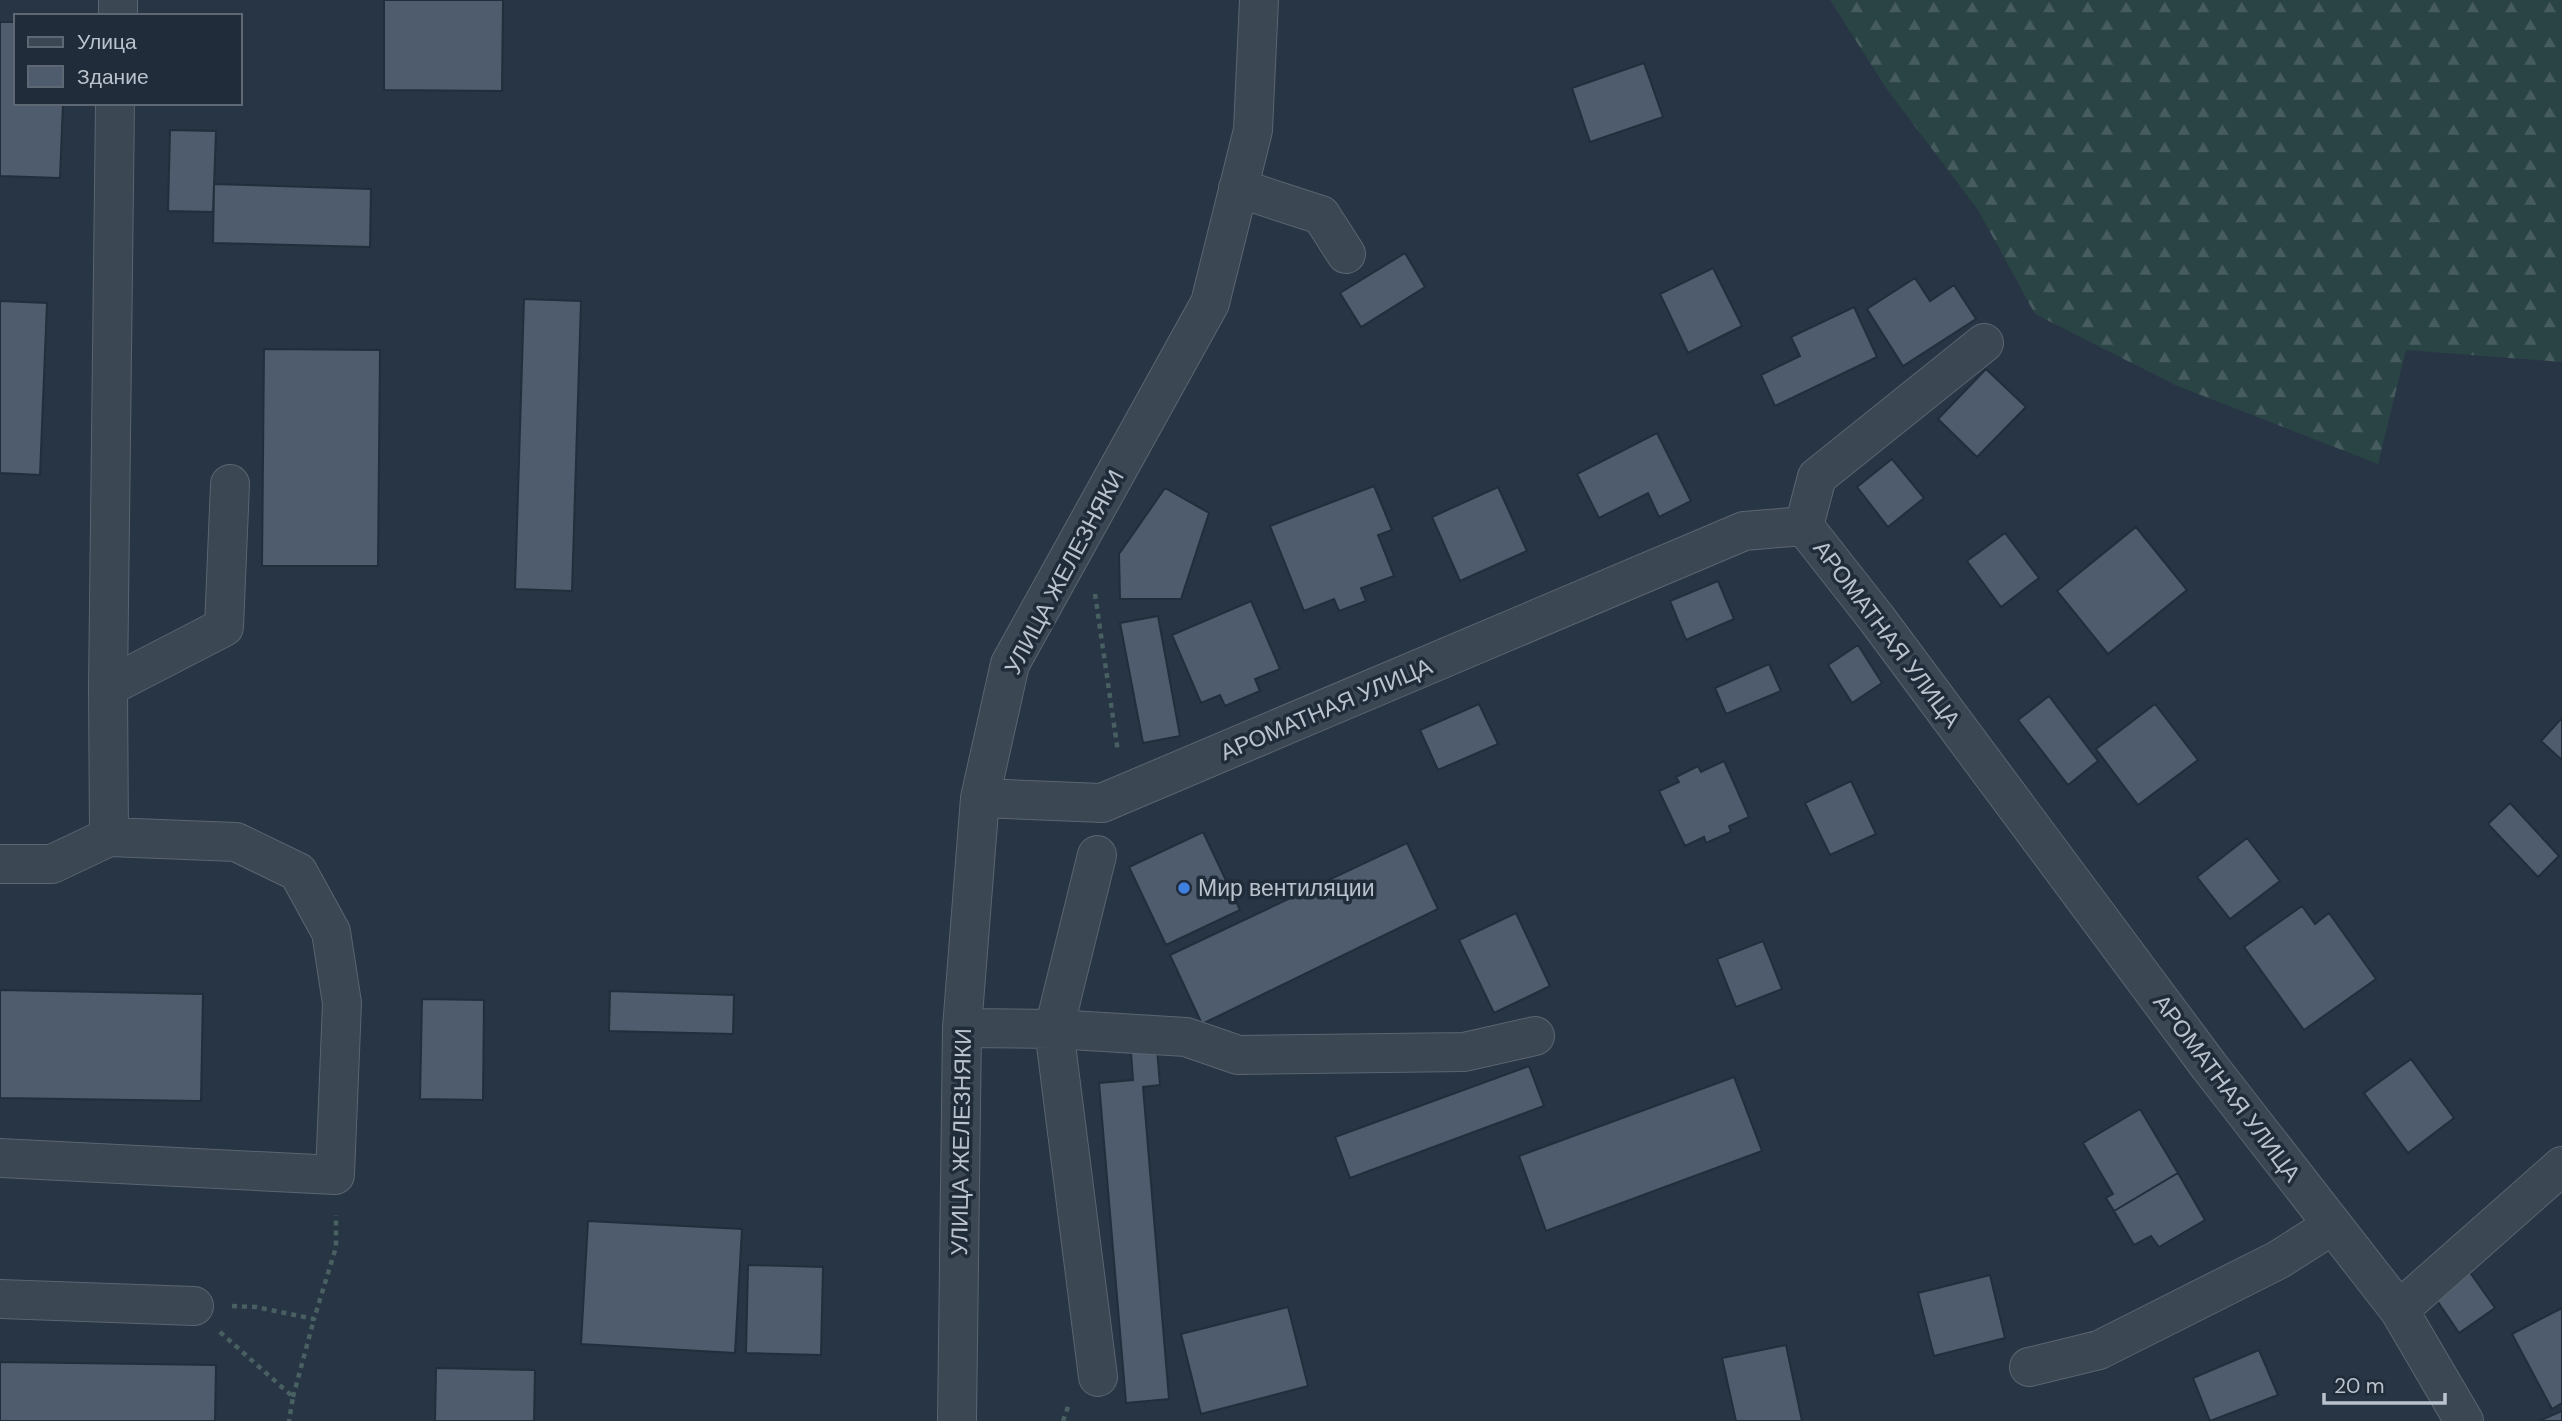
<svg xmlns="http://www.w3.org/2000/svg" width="2562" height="1421" font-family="'DM Sans',sans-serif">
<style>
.forest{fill:url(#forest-firs)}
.building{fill:#4e5c6d;stroke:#222e3b;stroke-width:2}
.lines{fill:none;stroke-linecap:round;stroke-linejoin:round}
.minor-casing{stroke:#5b6571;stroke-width:40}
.path{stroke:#486061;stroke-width:4.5;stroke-dasharray:5 5;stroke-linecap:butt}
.minor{stroke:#3c4754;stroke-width:38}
.shop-dot{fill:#3f7fe0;stroke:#202c39;stroke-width:2.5}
.labels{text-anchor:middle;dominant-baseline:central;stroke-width:7;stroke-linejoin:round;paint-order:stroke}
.street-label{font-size:23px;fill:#bac2cd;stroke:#202c39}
.poi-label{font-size:23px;fill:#bac2cd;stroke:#202c39;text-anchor:start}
</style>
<defs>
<pattern id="forest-firs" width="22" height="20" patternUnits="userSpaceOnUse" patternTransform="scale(1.75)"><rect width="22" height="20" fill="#2a4345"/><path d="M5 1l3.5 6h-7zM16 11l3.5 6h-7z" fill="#475c5f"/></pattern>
</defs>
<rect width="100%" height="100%" fill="#273544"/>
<!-- forest -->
<path class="forest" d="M1830 0H2562V362L2406 350 2378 464 2175 385 2035 314 1978 210 1886 88Z"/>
<!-- building -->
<path class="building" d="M384 0H503L502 91 384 90Z
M0 22H16V103H63L60 178 0 176Z
M1644 63 1663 117 1590 142 1572 88Z
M170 130 216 131 213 212 168 211Z
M214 184 371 189 370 247 213 243Z
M1405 253 1425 287 1361 327 1340 293Z
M1713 268 1742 326 1688 353 1660 294Z
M1915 278 1930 301 1954 285 1976 319 1903 366 1867 309Z
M524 299 581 301 572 591 515 589Z
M0 301 47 303 40 475 0 473Z
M1854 307 1877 357 1775 406 1761 375 1800 356 1791 337Z
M264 349 380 350 378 566H262Z
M1986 369 2026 407 1977 457 1938 419Z
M1657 433 1691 501 1659 517 1648 493 1599 518 1577 474Z
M1892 459 1924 498 1888 527 1857 487Z
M1374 486 1392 530 1378 535 1394 576 1361 588 1366 601 1339 611 1334 599 1304 611 1270 526Z
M1498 487 1527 551 1460 581 1432 517Z
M1165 488 1209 513 1181 599H1120L1119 554Z
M2136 527 2187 590 2108 654 2057 591Z
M2005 533 2039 578 2001 607 1967 561Z
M1718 581 1734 619 1686 640 1670 601Z
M1251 601 1280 669 1255 679 1260 691 1225 706 1220 695 1201 703 1172 635Z
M1158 616 1180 736 1143 743 1120 623Z
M1858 645 1882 683 1852 703 1828 665Z
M1769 664 1781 691 1726 714 1715 688Z
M2049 696 2098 761 2068 785 2018 720Z
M1479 704 1498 744 1438 770 1420 730Z
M2155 704 2198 760 2138 805 2096 749Z
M2562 718V760L2541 741Z
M1724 761 1749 817 1729 826 1731 832 1706 843 1704 837 1685 846 1659 791 1679 782 1676 777 1698 766 1701 772Z
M1851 781 1876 834 1830 855 1805 803Z
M2510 803 2559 856 2538 877 2488 824Z
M1203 832 1240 910 1166 945 1129 867Z
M2247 838 2280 881 2230 919 2197 877Z
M1407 843 1438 909 1202 1024 1170 955Z
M2302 906 2315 924 2329 913 2376 979 2304 1030 2244 947Z
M1516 913 1550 986 1494 1013 1459 940Z
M1763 941 1782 989 1736 1007 1717 959Z
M0 990 203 994 201 1101 0 1098Z
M610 991 734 995 733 1034 609 1031Z
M422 999 484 1000 483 1100 420 1099Z
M1157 1049 1160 1085 1143 1087 1169 1399 1126 1403 1099 1083 1133 1080 1131 1052Z
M2411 1059 2454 1118 2408 1153 2364 1093Z
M1529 1066 1544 1106 1350 1178 1335 1137Z
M1734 1077 1762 1151 1546 1231 1519 1156Z
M2140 1109 2178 1173 2114 1211 2106 1198 2113 1194 2083 1143Z
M2178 1173 2205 1220 2159 1247 2151 1236 2134 1245 2114 1211Z
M588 1221 742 1229 735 1353 581 1344Z
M748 1265 823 1267 821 1355 746 1353Z
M2469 1271 2495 1308 2459 1333 2434 1296Z
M1990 1275 2005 1338 1934 1356 1918 1293Z
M1288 1307 1308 1386 1201 1414 1181 1334Z
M2562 1308V1403L2552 1409 2512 1334Z
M1786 1345 1802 1421H1736L1722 1358Z
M2259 1350 2278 1395 2210 1421 2193 1378Z
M0 1362 216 1365 215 1421H0Z
M436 1368 535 1370 534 1421H435Z
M2562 1411V1421H2539Z"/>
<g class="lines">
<defs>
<path id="minor" d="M118 16V0
M115 103 108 687 224 627 230 484
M1238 188 1321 215 1346 254
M1804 526 1817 477 1984 343
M108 687 109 837
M980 798 1102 803 1744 531 1804 526 1877 619 2209 1066 2399 1310 2464 1421
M1097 855 1054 1029 1098 1377
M0 864H52L109 837 236 842 298 872 331 932 342 1003 335 1175 0 1158
M962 1028 1054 1029 1186 1037 1238 1055 1464 1052 1535 1036
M0 1299 194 1306
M2399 1310 2562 1166
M2029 1367 2099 1350 2278 1260 2333 1225
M957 1421 962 1028 980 798 1010 664 1210 303 1253 130 1259 0"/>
</defs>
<!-- minor casing -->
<use href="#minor" class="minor-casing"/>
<!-- path -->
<path class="path" d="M1095 594 1118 752
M232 1306 256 1307 314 1319 336 1247V1215
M220 1332 293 1397 289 1421
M293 1397 314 1319
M1063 1421 1069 1404"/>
<!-- minor -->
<use href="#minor" class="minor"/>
</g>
<!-- markers -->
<circle class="shop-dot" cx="1184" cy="888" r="7"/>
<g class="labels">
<!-- street labels -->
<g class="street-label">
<text transform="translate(1064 572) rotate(-62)">УЛИЦА ЖЕЛЕЗНЯКИ</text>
<text transform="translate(1887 634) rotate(53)">АРОМАТНАЯ УЛИЦА</text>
<text transform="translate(1326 709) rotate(-23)">АРОМАТНАЯ УЛИЦА</text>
<text transform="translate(2227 1088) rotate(53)">АРОМАТНАЯ УЛИЦА</text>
<text transform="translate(961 1142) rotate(-89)">УЛИЦА ЖЕЛЕЗНЯКИ</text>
</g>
<!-- poi labels -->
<g class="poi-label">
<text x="1198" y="888">Мир вентиляции</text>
</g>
</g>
<!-- legend -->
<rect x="14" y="14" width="228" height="91" fill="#202c39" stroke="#5e6874" stroke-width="2"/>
<rect x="28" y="37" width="35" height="10" fill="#3c4754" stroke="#5e6874" stroke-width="2"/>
<text x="77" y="49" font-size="21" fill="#bac2cd">Улица</text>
<rect x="28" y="66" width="35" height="21" fill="#4e5c6d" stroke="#5e6874" stroke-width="2"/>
<text x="77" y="84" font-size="21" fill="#bac2cd">Здание</text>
<!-- scale -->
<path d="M2324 1393v10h121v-10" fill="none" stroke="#bac2cd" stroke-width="3.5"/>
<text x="2334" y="1393" font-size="21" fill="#bac2cd" stroke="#202c39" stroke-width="5" paint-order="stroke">20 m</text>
</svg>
